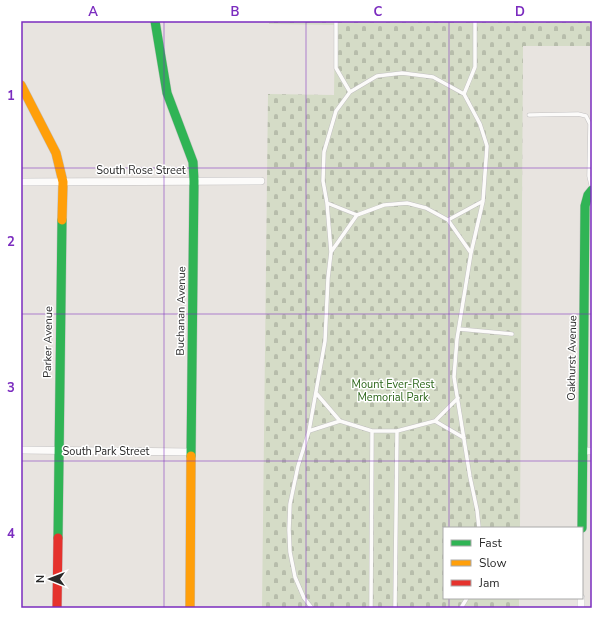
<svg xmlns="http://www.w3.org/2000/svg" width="613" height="629" font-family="'Nunito Sans',sans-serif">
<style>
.cemetery{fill:url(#cemetery-stones)}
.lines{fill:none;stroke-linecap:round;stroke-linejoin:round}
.lane-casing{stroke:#c2c0c1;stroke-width:4.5}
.street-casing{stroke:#c2c0c1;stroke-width:8}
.fast-casing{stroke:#c2c0c1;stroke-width:10}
.slow-casing{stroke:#c2c0c1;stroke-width:10}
.jam-casing{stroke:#c2c0c1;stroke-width:10}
.lane{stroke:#fcfbfa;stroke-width:3.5}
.street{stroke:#fcfbfa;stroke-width:7}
.fast{stroke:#30b455;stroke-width:9}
.slow{stroke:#ff9f0a;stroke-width:9}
.jam{stroke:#e5322d;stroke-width:9}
.grid{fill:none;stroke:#7b2cbf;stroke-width:1;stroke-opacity:0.55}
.labels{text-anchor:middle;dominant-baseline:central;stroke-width:3;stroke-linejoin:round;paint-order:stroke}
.street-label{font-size:11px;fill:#2a2a2a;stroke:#fff}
.park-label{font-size:11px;fill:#2c661a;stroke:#fff}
.neatline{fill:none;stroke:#7b2cbf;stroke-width:1.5}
.grid-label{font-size:13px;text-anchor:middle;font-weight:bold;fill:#7b2cbf}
</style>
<defs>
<pattern id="cemetery-stones" width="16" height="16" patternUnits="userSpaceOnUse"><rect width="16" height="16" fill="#d5dcc7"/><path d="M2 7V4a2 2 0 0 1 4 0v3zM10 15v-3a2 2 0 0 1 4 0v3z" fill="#b7bdab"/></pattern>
</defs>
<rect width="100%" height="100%" fill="#e8e4e0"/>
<!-- cemetery -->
<path class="cemetery" d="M269 21H592V46H523L520 528H444V598H519V608H262L268 94 334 95 335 25 269 24Z"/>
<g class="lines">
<defs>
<path id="lane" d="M336 21V68L350 92
M464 94 475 67V21
M529 115 578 114 586 116 590 124 589 176 592 189
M327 203 357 215
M448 220 483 201
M331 252 357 215 384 205 407 203 426 208 448 220 471 253
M459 329 512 334
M458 398 435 421 464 438
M340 421 372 431H397L435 421
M309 431 340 421 316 393
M312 608 304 598 295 577 290 552 289 530 290 504 298 466 309 431 325 341 328 278 331 252 327 203 323 181 324 152 336 111 350 92 377 76 402 73 433 77 464 94 480 124 487 146 483 201 471 253 457 339 454 377 470 477 477 510 479 528
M371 608 372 431
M395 608 397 431
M461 608 467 598"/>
<path id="street" d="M21 182 261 181
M21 450 191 452
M582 451H592
M581 608V598"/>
<path id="fast" d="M155 21 167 93 193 162 194 181 191 456
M582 528 585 206 588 195 592 190
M58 538 62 220"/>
<path id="slow" d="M21 85 56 153 63 182 62 220
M190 608 191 456"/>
<path id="jam" d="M57 608 58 538"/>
</defs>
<!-- lane casing -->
<use href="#lane" class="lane-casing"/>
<!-- street casing -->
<use href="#street" class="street-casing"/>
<!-- fast casing -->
<use href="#fast" class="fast-casing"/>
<!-- slow casing -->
<use href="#slow" class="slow-casing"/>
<!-- jam casing -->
<use href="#jam" class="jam-casing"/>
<!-- lane -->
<use href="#lane" class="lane"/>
<!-- street -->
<use href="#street" class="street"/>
<!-- fast -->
<use href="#fast" class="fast"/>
<!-- slow -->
<use href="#slow" class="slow"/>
<!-- jam -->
<use href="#jam" class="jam"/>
</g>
<!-- grid -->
<path class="grid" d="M164 21V608M306 21V608M449 21V528M21 168H592M21 314H592M21 461H592M449 598V608"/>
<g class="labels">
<!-- street labels -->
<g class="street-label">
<text x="141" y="170">South Rose Street</text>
<text transform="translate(181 311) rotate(-89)">Buchanan Avenue</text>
<text transform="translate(48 342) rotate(-89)">Parker Avenue</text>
<text transform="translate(572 358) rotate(-89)">Oakhurst Avenue</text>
<text x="106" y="451">South Park Street</text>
</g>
<!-- park labels -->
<g class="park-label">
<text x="393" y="384">Mount Ever-Rest<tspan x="393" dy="13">Memorial Park</tspan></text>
</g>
</g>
<!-- border -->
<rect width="613" height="629" fill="none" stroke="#ffffff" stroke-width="44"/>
<!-- legend -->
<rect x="443" y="527" width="140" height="72" fill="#ffffff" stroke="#aaaaaa"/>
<rect x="451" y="540" width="20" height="6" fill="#30b455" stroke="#aaaaaa"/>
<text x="479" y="547" font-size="12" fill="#2a2a2a">Fast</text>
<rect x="451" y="560" width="20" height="6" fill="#ff9f0a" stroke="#aaaaaa"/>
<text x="479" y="567" font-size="12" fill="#2a2a2a">Slow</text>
<rect x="451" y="580" width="20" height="6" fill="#e5322d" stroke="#aaaaaa"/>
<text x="479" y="587" font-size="12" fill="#2a2a2a">Jam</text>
<!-- north arrow -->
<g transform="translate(50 579) rotate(270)" stroke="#ffffff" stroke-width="3" paint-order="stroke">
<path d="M0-3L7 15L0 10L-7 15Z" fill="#2a2a2a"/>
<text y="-6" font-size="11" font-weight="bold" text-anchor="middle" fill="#2a2a2a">N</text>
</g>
<rect x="22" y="22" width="569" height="585" class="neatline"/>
<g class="grid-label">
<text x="93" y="16">A</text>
<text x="235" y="16">B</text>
<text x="378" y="16">C</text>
<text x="520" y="16">D</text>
<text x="11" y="100">1</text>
<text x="11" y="246">2</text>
<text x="11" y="392">3</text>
<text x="11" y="538">4</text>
</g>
</svg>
